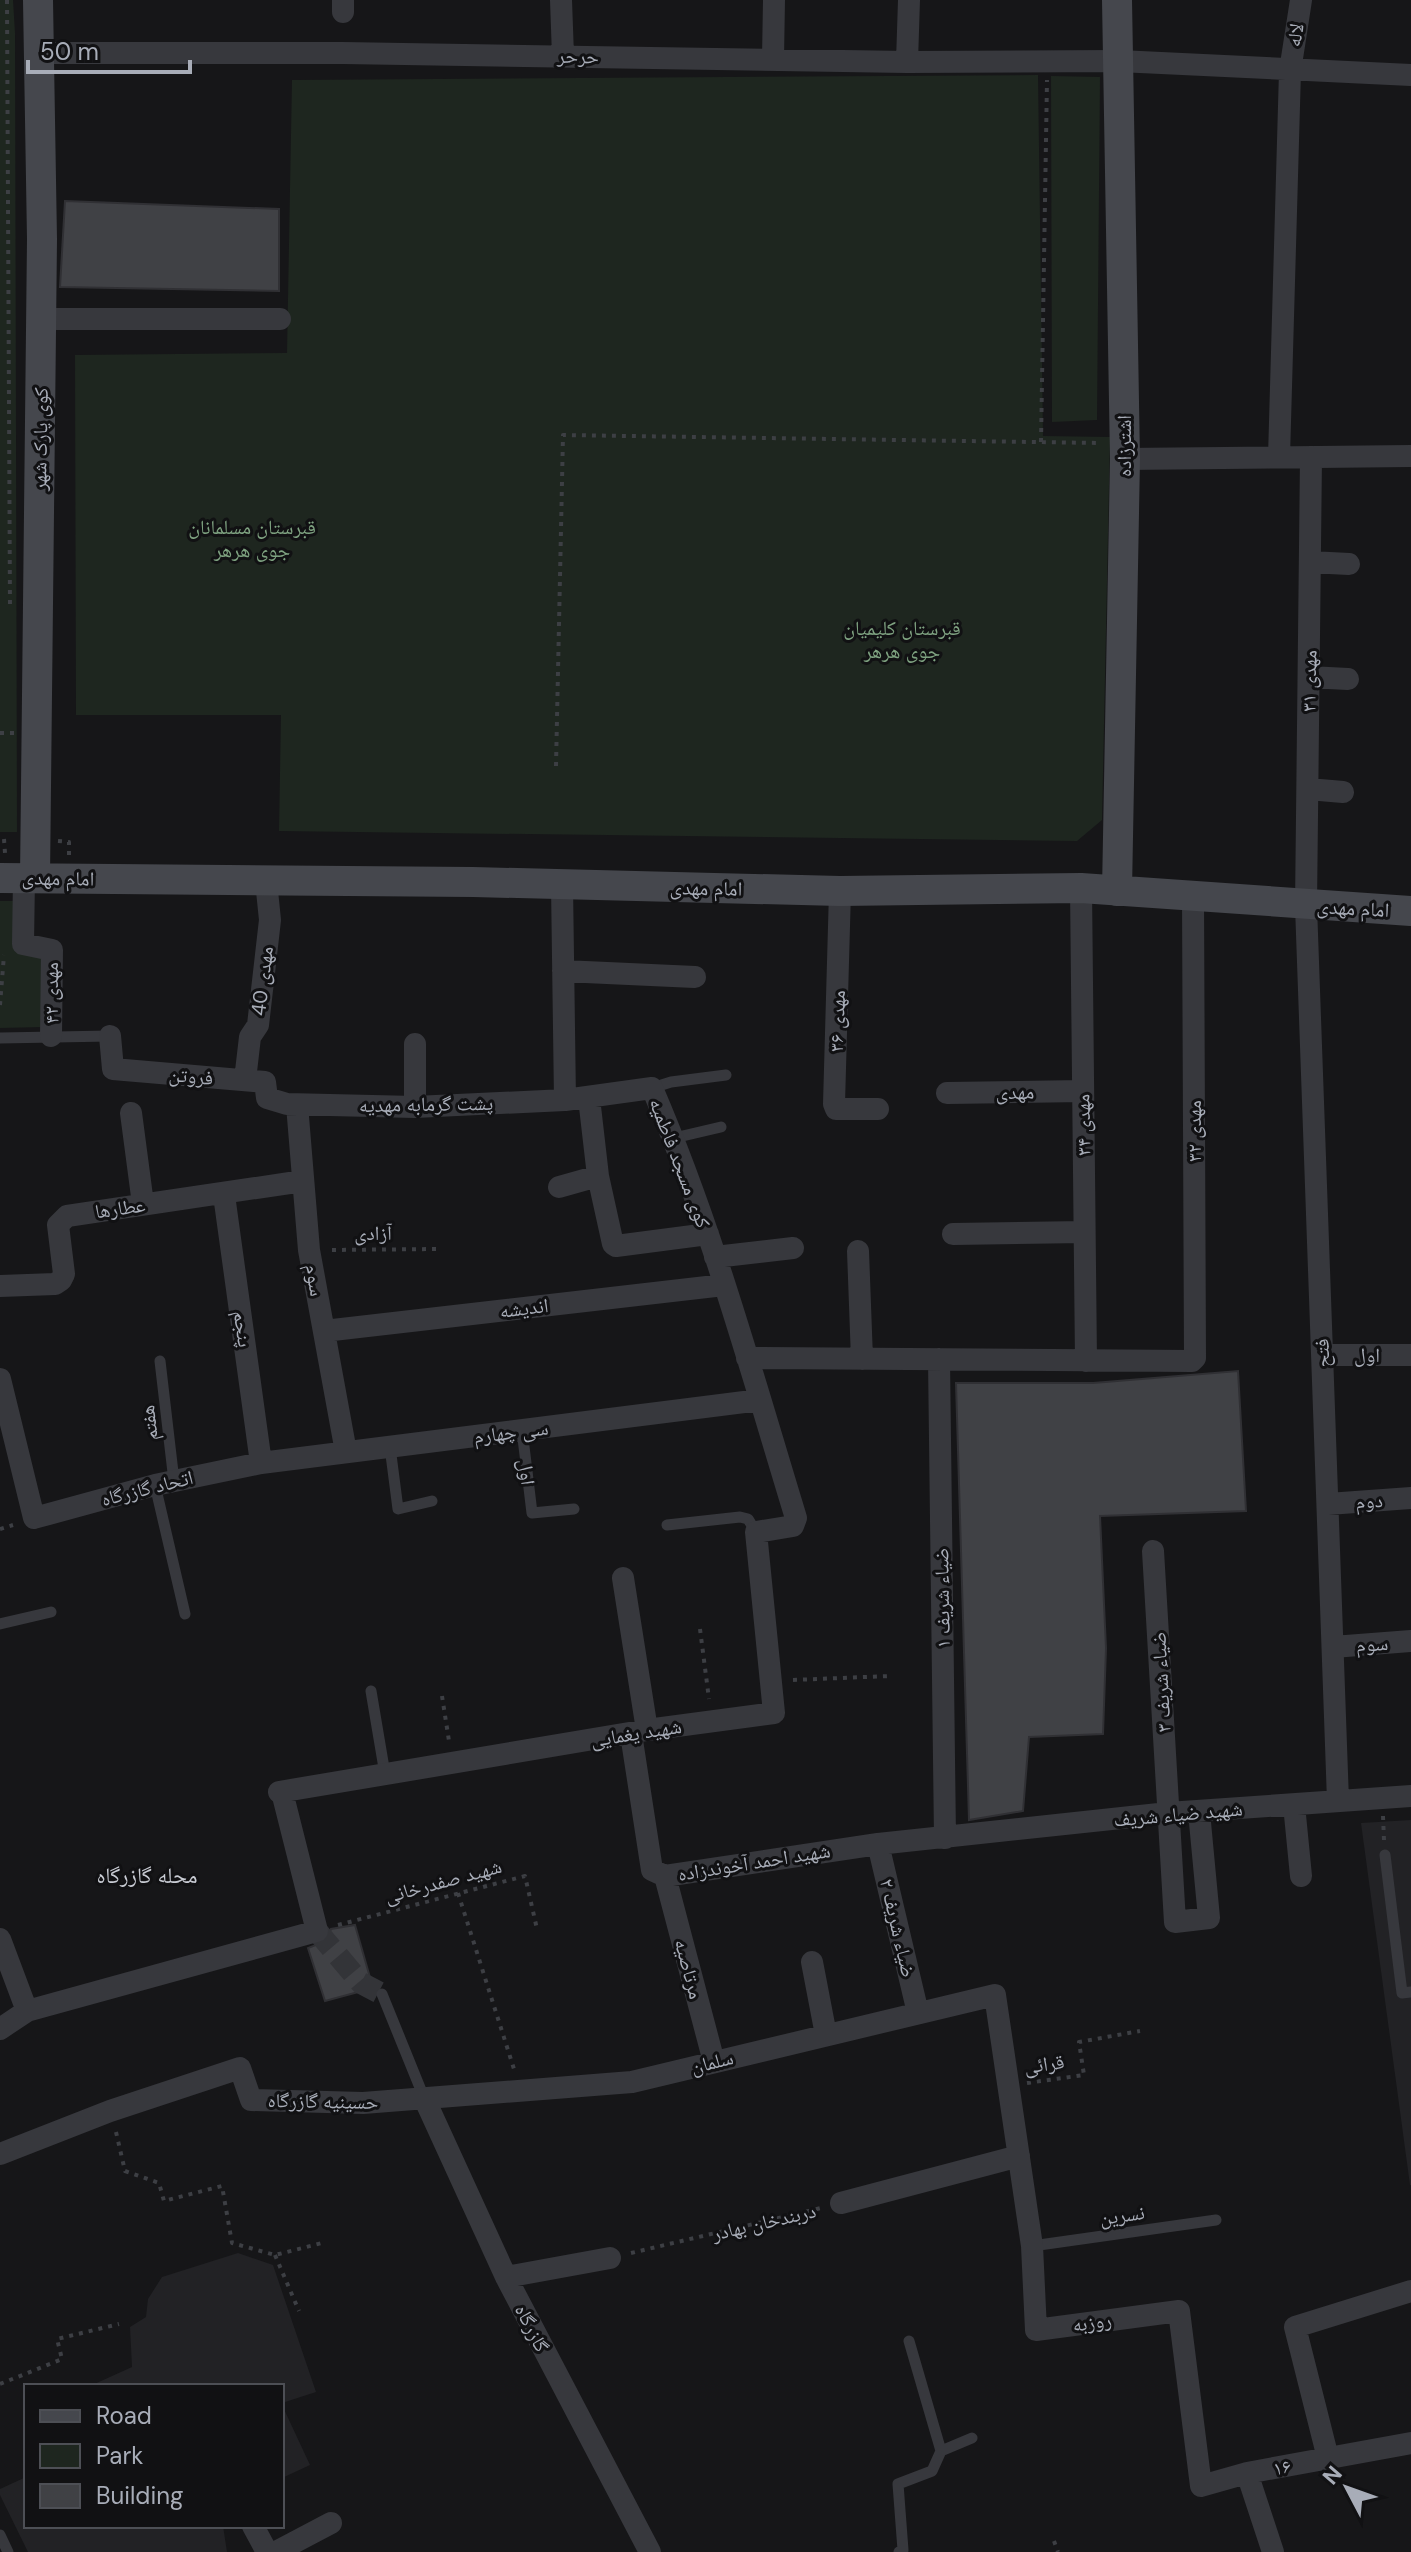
<svg xmlns="http://www.w3.org/2000/svg" width="1411" height="2552" font-family="'DM Sans','Noto Naskh Arabic',sans-serif">
<style>
.built{fill:#222225}
.green{fill:#1e261f}
.building{fill:#404145;stroke:#303034;stroke-width:2}
.lines{fill:none;stroke-linecap:round;stroke-linejoin:round}
.street-tunnel{stroke:#333438;stroke-width:22;stroke-dasharray:22 11;stroke-linecap:butt}
.path{stroke:#3d3f44;stroke-width:4;stroke-dasharray:4 6;stroke-linecap:butt}
.lane{stroke:#37383d;stroke-width:11}
.street{stroke:#37383d;stroke-width:22}
.secondary{stroke:#45474d;stroke-width:30}
.labels{text-anchor:middle;dominant-baseline:central;stroke-width:6;stroke-linejoin:round;paint-order:stroke}
.street-label{font-size:20px;fill:#a8adb8;stroke:#111113}
.park-label{font-size:20px;fill:#7fa381;stroke:#111113}
.neighbourhood-label{font-size:22px;fill:#c9ccd4;stroke:#111113}
</style>
<rect width="100%" height="100%" fill="#161618"/>
<!-- built -->
<path class="built" d="M1411 1820V2185H1410L1361 1823Z
M238 2253 273 2265 316 2392 282 2403V2386H90L132 2367 130 2327 146 2317 148 2299 162 2277Z
M282 2405 310 2465 282 2478Z
M26 2477V2526H223L227 2552H28L0 2495V2489Z"/>
<!-- green -->
<path class="green" d="M0 0H13L15 33 17 832H0Z
M1038 75 1043 436 1110 437 1102 820 1077 841 279 831 281 715H76L75 355 287 353 292 80Z
M1051 76 1100 77 1097 420 1052 422Z
M0 901H13L15 948 47 954 43 1027 0 1028Z"/>
<!-- building -->
<path class="building" d="M65 201 279 209V291L60 287Z
M1238 1371 1246 1511 1100 1516 1106 1648 1103 1734 1029 1737 1023 1811 969 1820 956 1383H1093Z
M355 1925 373 1988 325 2001 308 1948 326 1941 331 1929Z"/>
<g class="lines">
<!-- street-tunnel -->
<path class="street-tunnel" d="M317 1931 361 1983 382 1994"/>
<!-- path -->
<path class="path" d="M7 0 10 609
M1041 442 1047 80
M0 733H14
M556 766 563 435 1101 443
M4 839 5 853
M58 841 69 842V855
M0 1005 4 955
M332 1250 436 1249
M0 1529 13 1525
M700 1629 709 1699
M793 1680 890 1676
M442 1696 449 1741
M1383 1816 1384 1840
M458 1893 514 2069
M338 1925 525 1876 537 1929
M1027 2083 1084 2075 1079 2042 1140 2031
M116 2132 125 2171 159 2183 164 2201 222 2186 232 2243 275 2255 326 2242
M631 2253 821 2208
M275 2255 299 2311
M0 2384 62 2359 57 2339 119 2324
M1054 2541 1058 2552"/>
<!-- lane -->
<path class="lane" d="M0 1038 110 1036
M652 1088 671 1082 726 1075
M674 1138 721 1127
M160 1361 174 1481
M522 1430 532 1513 574 1509
M390 1447 398 1509 432 1501
M155 1485 185 1614
M667 1525 740 1517 748 1519 756 1532
M0 1624 51 1612
M371 1691 385 1774
M1385 1855 1402 1993 1411 1992
M382 1994 425 2100
M1032 2246 1216 2220
M909 2341 941 2451
M0 2535 8 2552
M899 2552 903 2550 898 2484 932 2471 941 2451 972 2438"/>
<!-- street -->
<path class="street" d="M561 0 563 56
M343 12V0
M38 53H343L907 62 1119 61 1411 75
M773 58 774 0
M907 62 909 0
M41 319H280
M1279 457 1290 71 1301 0
M1311 457 1306 906 1338 1801
M1125 459 1411 456
M1310 562 1349 564
M1309 677 1348 679
M1308 789 1343 792
M24 878 23 944 52 950 51 1036
M1081 888 1086 1361
M840 891 834 1104 836 1109H878
M563 971 695 977
M110 1036 113 1069 265 1082 267 1098 287 1104 415 1107 565 1100
M245 1080 250 1037 258 1025 270 920 266 881
M947 1093 1083 1091
M589 1098 598 1176 613 1244 616 1246 708 1234
M297 1105 309 1250 346 1452
M415 1107V1044
M131 1113 143 1204
M559 1187 598 1176
M224 1195 261 1463
M953 1234 1084 1232
M858 1251 862 1359
M715 1257 793 1248
M0 1286 55 1284 61 1280 64 1274 58 1225 67 1216 303 1181
M324 1331 724 1285
M1323 1355H1411
M747 1358 1192 1361 1195 1358 1193 897
M939 1359 945 1838
M0 1379 34 1518 155 1485 261 1463 760 1400
M1328 1504 1411 1498
M1153 1551 1175 1922 1209 1918 1199 1812
M623 1578 647 1730
M1333 1647 1411 1641
M631 1734 652 1870 665 1876 878 1844 1168 1813 1411 1796
M279 1792 647 1730 774 1713 756 1532 793 1526 796 1518C752 1374 712 1227 652 1088L565 1100 562 885
M1294 1805 1301 1876
M878 1844 918 2013
M665 1876 714 2062
M0 1939 27 2011
M812 1962 826 2035
M0 2029 27 2011 317 1931 282 1792
M425 2100 506 2277 650 2552
M0 2154 110 2111 240 2068 251 2100 363 2103 632 2082 995 1995 1032 2246 1036 2330 1179 2311 1201 2486 1247 2473 1273 2552
M841 2203 1019 2156
M506 2277 610 2258
M1328 2458 1295 2327 1411 2291
M1247 2473 1411 2443
M253 2526 267 2552
M276 2552 331 2523"/>
<!-- secondary -->
<path class="secondary" d="M0 878 473 882 840 891 1081 888 1411 911
M35 878 42 239 38 0
M1117 891 1125 459 1117 0"/>
</g>
<g class="labels">
<!-- street labels -->
<g class="street-label">
<text transform="translate(1295 35) rotate(-81)">لاله</text>
<text transform="translate(578 56) rotate(1)">حرحر</text>
<text transform="translate(40 439) rotate(-89)">کوی پارک شهر</text>
<text transform="translate(1124 446) rotate(-90)">اشترزاده</text>
<text transform="translate(1309 681) rotate(-89)">مهدی ۳۱</text>
<text transform="translate(58 878) rotate(1)">امام مهدی</text>
<text transform="translate(706 888) rotate(1)">امام مهدی</text>
<text transform="translate(1353 908) rotate(3)">امام مهدی</text>
<text transform="translate(262 981) rotate(-83)">مهدی 40</text>
<text transform="translate(51 993) rotate(-90)">مهدی ۴۲</text>
<text transform="translate(837 1021) rotate(-88)">مهدی ۳۶</text>
<text transform="translate(191 1076) rotate(5)">فروتن</text>
<text transform="translate(1015 1092) rotate(-1)">مهدی</text>
<text transform="translate(426 1104) rotate(-1)">پشت گرمابه مهدیه</text>
<text transform="translate(1083 1125) rotate(-91)">مهدی ۳۴</text>
<text transform="translate(1194 1131) rotate(-90)">مهدی ۳۲</text>
<text transform="translate(680 1163) rotate(69)">کوی مسجد فاطمیه</text>
<text transform="translate(120 1208) rotate(-8)">عطارها</text>
<text transform="translate(373 1233) rotate(-1)">آزادی</text>
<text transform="translate(315 1280) rotate(80)">سوم</text>
<text transform="translate(524 1308) rotate(-7)">اندیشه</text>
<text transform="translate(243 1329) rotate(82)">پنجم</text>
<text transform="translate(1322 1353) rotate(-92)">فتح</text>
<text x="1367" y="1355">اول</text>
<text transform="translate(149 1423) rotate(-97)">هفتم</text>
<text transform="translate(511 1432) rotate(-7)">سی چهارم</text>
<text transform="translate(527 1472) rotate(83)">اول</text>
<text transform="translate(147 1488) rotate(-14)">اتحاد گازرگاه</text>
<text transform="translate(1369 1501) rotate(-4)">دوم</text>
<text transform="translate(942 1598) rotate(-91)">ضیاء شریف ۱</text>
<text transform="translate(1372 1644) rotate(-4)">سوم</text>
<text transform="translate(1161 1682) rotate(-93)">ضیاء شریف ۳</text>
<text transform="translate(636 1733) rotate(-9)">شهید یغمایی</text>
<text transform="translate(1178 1814) rotate(-5)">شهید ضیاء شریف</text>
<text transform="translate(754 1862) rotate(-9)">شهید احمد آخوندزاده</text>
<text transform="translate(443 1881) rotate(-15)">شهید صفدرخانی</text>
<text transform="translate(898 1928) rotate(77)">ضیاء شریف ۲</text>
<text transform="translate(689 1969) rotate(75)">مرتاصیه</text>
<text transform="translate(712 2062) rotate(-14)">سلمان</text>
<text transform="translate(1044 2064) rotate(-8)">قرائی</text>
<text transform="translate(323 2101) rotate(1)">حسینیه گازرگاه</text>
<text transform="translate(1122 2215) rotate(-8)">نسرین</text>
<text transform="translate(764 2222) rotate(-13)">دربندخان بهادر</text>
<text transform="translate(1092 2322) rotate(-8)">روزبه</text>
<text transform="translate(532 2328) rotate(63)">گازرگاه</text>
<text transform="translate(1282 2467) rotate(-11)">۱۶</text>
</g>
<!-- park labels -->
<g class="park-label">
<text x="252" y="527">قبرستان مسلمانان<tspan x="252" dy="23">جوی هرهر</tspan></text>
<text x="902" y="628">قبرستان کلیمیان<tspan x="902" dy="23">جوی هرهر</tspan></text>
</g>
<!-- neighbourhood labels -->
<g class="neighbourhood-label">
<text x="147" y="1875">محله گازرگاه</text>
</g>
</g>
<!-- legend -->
<rect x="24" y="2384" width="260" height="144" fill="#111113" stroke="#4d4f55" stroke-width="2"/>
<rect x="40" y="2410" width="40" height="12" fill="#45474d" stroke="#4d4f55" stroke-width="2"/>
<text x="96" y="2424" font-size="24" fill="#a8adb8">Road</text>
<rect x="40" y="2444" width="40" height="24" fill="#1e261f" stroke="#4d4f55" stroke-width="2"/>
<text x="96" y="2464" font-size="24" fill="#a8adb8">Park</text>
<rect x="40" y="2484" width="40" height="24" fill="#404145" stroke="#4d4f55" stroke-width="2"/>
<text x="96" y="2504" font-size="24" fill="#a8adb8">Building</text>
<!-- north arrow -->
<g transform="translate(1347 2488) rotate(311)" stroke="#111113" stroke-width="6" paint-order="stroke">
<path d="M0-6L14 30L0 20L-14 30Z" fill="#a8adb8"/>
<text y="-12" font-size="22" font-weight="bold" text-anchor="middle" fill="#a8adb8">N</text>
</g>
<!-- scale -->
<path d="M28 60v12h162v-12" fill="none" stroke="#a8adb8" stroke-width="4"/>
<text x="40" y="60" font-size="24" fill="#a8adb8" stroke="#111113" stroke-width="6" paint-order="stroke">50 m</text>
</svg>
